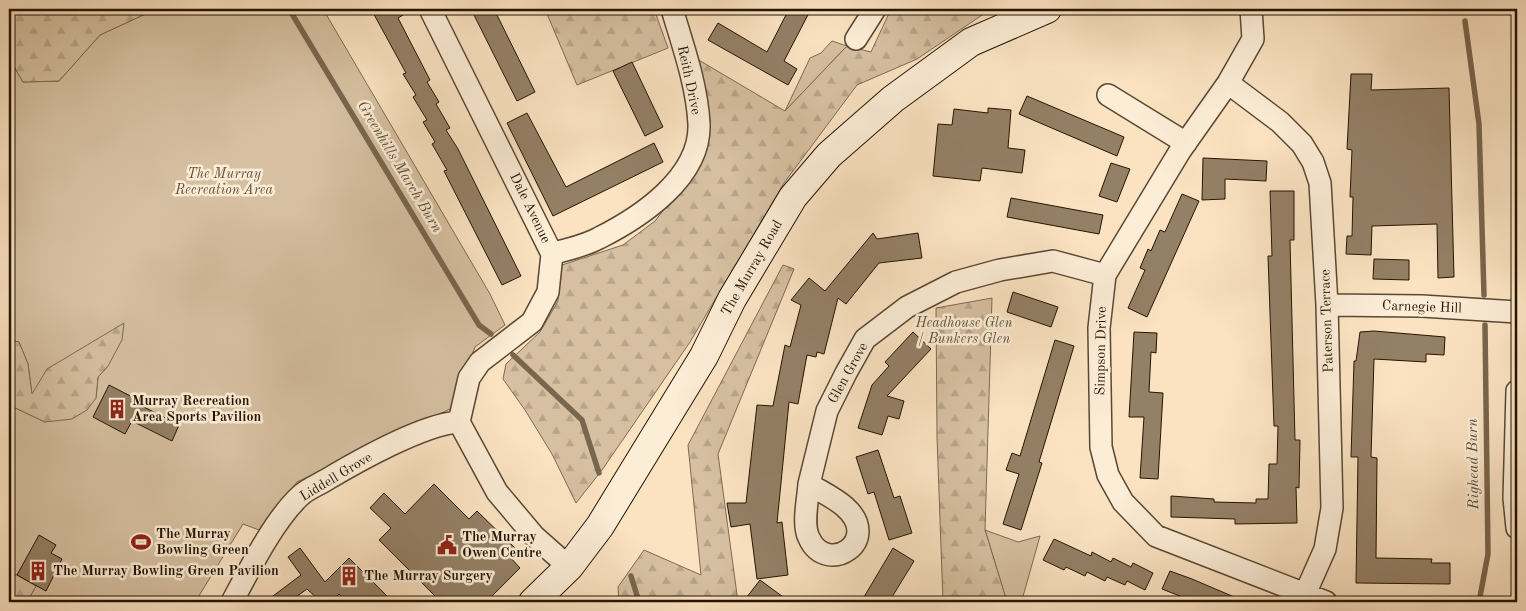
<svg xmlns="http://www.w3.org/2000/svg" width="1526" height="611" font-family="'Old Standard TT',serif">
<style>
.green{fill:#d6c0a1;stroke:#7d6a52}
.forest{fill:url(#forest-firs);stroke:#7d6a52}
.lines{fill:none;stroke-linecap:round;stroke-linejoin:round}
.stream{stroke:#79664e;stroke-width:5.5}
.building{fill:#948066;stroke:#241402}
.street-casing{stroke:#5a4832;stroke-width:24}
.secondary-casing{stroke:#241402;stroke-width:30}
.street{stroke:#fcedd7;stroke-width:21}
.secondary{stroke:#fcedd7;stroke-width:28}
.labels{text-anchor:middle;dominant-baseline:central;stroke-width:5;stroke-linejoin:round;paint-order:stroke}
.street-label{font-size:14px;fill:#241402;stroke:#fcedd7}
.park-label{font-size:14px;font-style:italic;fill:#62503a;stroke:#fcedd7}
.poi-label{font-size:14px;font-weight:bold;fill:#241402;stroke:#fcedd7;text-anchor:start}
.water-label{font-size:15px;font-style:italic;fill:#5d4b35;stroke:#fcedd7}
</style>
<defs>
<pattern id="forest-firs" width="22" height="20" patternUnits="userSpaceOnUse" patternTransform="scale(1.25)"><rect width="22" height="20" fill="#d6c0a1"/><path d="M5 1l3.5 6h-7zM16 11l3.5 6h-7z" fill="#b8a489"/></pattern>
</defs>
<rect width="100%" height="100%" fill="#fbe3c2"/>
<filter id="stains"><feTurbulence type="fractalNoise" baseFrequency=".004" numOctaves="4"/><feColorMatrix values="0 0 0 0 .2 0 0 0 0 .09 0 0 0 0 .02 0 0 0 .5 -.17"/></filter>
<radialGradient id="worn" r=".72"><stop offset=".6" stop-color="#630" stop-opacity="0"/><stop offset="1" stop-color="#630" stop-opacity=".3"/></radialGradient>
<!-- green -->
<path class="green" d="M156 9H323L490 294 505 325 475 347 452 408 297 482 259 530 243 524 197 599 198 602H27L36 586 17 575 9 574V405L45 422 96 398 98 377 108 366 32 395 28 364 19 342 9 340V58L23 82 59 81 100 35Z
M832 41 847 46 785 111 810 58 821 53Z
M985 530 1018 542 1040 536 1022 600 1031 602H1007Z"/>
<!-- forest -->
<path class="forest" d="M9 9H156L100 35 59 81 23 82 9 58Z
M545 9H654L668 48 577 85Z
M891 9H991L917 59 857 85 784 183 690 342 602 470 576 503 552 454 525 410 503 379 506 364 540 332 558 301 559 266 623 245 655 221 691 174 697 59 785 111 847 46 871 52Z
M783 265 794 269 718 454 738 602H619L618 587 644 550 701 575 688 445Z
M992 298 985 530 1007 602H943L937 437 936 308Z
M124 323 122 340 108 366 98 377 96 398 87 410 72 419 45 422 9 405V340L19 342 28 364 32 394 47 369Z
M9 574 17 575 36 586 27 602H9L12 595Z"/>
<g class="lines">
<!-- stream -->
<path class="stream" d="M289 9 479 325 491 334
M1465 21 1479 124 1484 295
M513 355 582 420 599 473
M631 576 639 602
M1479 602 1488 554 1485 325"/>
</g>
<!-- building -->
<path class="building" d="M371 9H413L398 18 430 80 427 82 439 102 436 104 450 128 446 130 458 149 521 276 502 285 444 171 447 170 432 144 435 142 423 122 427 120 413 97 416 95 403 74 406 73Z
M471 9H494L535 92 517 101Z
M789 9H811L784 61 797 69 788 85 708 40 718 23 767 52Z
M632 62 663 127 645 136 613 71Z
M1351 74H1372L1371 90 1449 88 1454 277 1438 278 1437 224 1372 226 1371 255 1346 254 1347 236H1352L1353 197H1350L1352 150 1347 149Z
M1027 96 1124 137 1117 156 1019 114Z
M988 108 1011 110 1008 148 1025 150 1022 173 982 168 980 181 933 176 938 124 952 125 954 109 988 113Z
M527 113 566 187 654 143 663 162 553 216 507 123Z
M1203 158 1267 161 1266 181 1225 179V199L1202 200Z
M1111 163 1130 169 1117 202 1099 196Z
M1270 191H1294V240H1290L1295 440H1300L1299 488 1296 487 1297 523 1235 524V519L1171 517V496L1214 499V502L1256 503V499H1268L1269 464H1277L1278 426H1274L1268 256H1272Z
M1182 194 1199 201 1147 317 1128 308 1145 270 1140 268 1148 249 1151 251 1160 230 1165 232Z
M1011 198 1103 215 1099 234 1007 217Z
M873 233 877 239 918 233 922 258 879 263 846 304 838 298 824 354 817 352 816 357 807 355 798 404 789 402 777 523 782 522 788 575 757 579 750 524 731 527 727 503H746L757 405 773 406 785 345 790 347 801 305 791 300 809 278 825 291Z
M1374 259 1409 260V280L1373 279Z
M1013 292 1058 307 1051 327 1007 312Z
M1374 331 1445 337 1444 355 1426 354V362L1374 359 1371 457 1377 458 1376 558 1432 559 1431 563H1450V584L1356 583 1358 457H1351L1354 361H1356L1360 332Z
M913 332 931 349 887 396 904 401 899 419 888 416 882 435 858 428 872 385 889 366 885 362Z
M1134 332 1157 333 1156 353 1151 352 1149 392 1163 393 1158 479 1140 478 1144 417H1129Z
M1055 340 1074 346 1039 462 1042 463 1021 530 1003 524 1019 474 1006 470 1012 453 1020 456Z
M109 385 142 402 140 405 179 425 172 441 132 421 125 434 93 417Z
M878 450 894 498 900 496 912 533 889 540 874 492 868 494 856 457Z
M434 484 469 519 477 511 516 549 509 556 520 568 486 602H441L379 540 391 528 370 508 384 493 405 514Z
M39 535 56 545 51 553 62 559 46 591 17 575Z
M1054 539 1091 556 1092 552 1111 562 1113 558 1131 567 1133 563 1153 573 1145 590 1127 581 1125 585 1107 577 1105 581 1087 572 1085 576 1066 567 1064 570 1043 560Z
M300 548 325 582 349 558 393 602H347L339 594 331 602H321L307 589 289 602H265L301 575 288 557Z
M893 548 914 561 889 602H861Z
M1170 571 1192 579 1246 602H1195L1162 589Z
M760 580 790 602H743Z"/>
<g class="lines">
<defs>
<path id="street" d="M430 9 552 254 548 292 532 322 480 362 469 378 459 422
M1251 9 1253 39 1228 83 1180 151 1105 275 1099 328 1101 447 1108 475 1123 502 1156 536 1326 602
M856 39 875 9
M1228 83 1280 122 1302 144 1313 162 1320 183 1327 305 1332 508 1325 549 1305 594
M1108 95 1186 143
M552 254C567 249 585 246 599 238 641 217 701 177 699 124 697 85 683 46 672 9
M1327 305 1422 306 1517 312
M1517 391 1514 498 1517 528
M459 422 497 492 534 536 569 567
M809 484 827 411 846 373 865 339 907 307 956 282 1000 270 1053 261 1105 275
M809 484C820 491 835 498 845 507 883 541 827 577 809 538 802 524 808 500 809 484Z
M232 602C249 570 274 520 300 496 307 489 318 485 326 480 358 461 424 424 459 422"/>
<path id="secondary" d="M533 602 569 567 600 526 704 356 732 299 793 197 829 155 893 99 971 42 1047 9"/>
</defs>
<!-- street casing -->
<use href="#street" class="street-casing"/>
<!-- secondary casing -->
<use href="#secondary" class="secondary-casing"/>
<!-- street -->
<use href="#street" class="street"/>
<!-- secondary -->
<use href="#secondary" class="secondary"/>
</g>
<!-- icons -->
<defs>
<symbol id="building-bare" viewBox="-9 -9 18 18"><path d="M-4-6H4V6H1V3H-1V6H-4ZM-2.5-4.3h1.7v1.8h-1.7ZM.8-4.3h1.7v1.8H.8ZM-2.5-1h1.7V.8h-1.7ZM.8-1h1.7V.8H.8Z" fill="#8f2418" stroke="#fcedd7" stroke-width="2.5" paint-order="stroke"/></symbol>
<symbol id="stadium-bare" viewBox="-9 -9 18 18"><path d="M0-5a6.5 5 0 1 0 0 10a6.5 5 0 1 0 0-10ZM-3.5-1.8h7v3.6h-7Z" fill="#8f2418" stroke="#fcedd7" stroke-width="2.5" paint-order="stroke"/></symbol>
<symbol id="civic-bare" viewBox="-9 -9 18 18"><path d="M-.6-6.5H3V-4.5H.6V-3L4-1V1h2V6H-6V1h2V-1L-.6-3ZM-1.2 2.5V6h2.4V2.5Z" fill="#8f2418" stroke="#fcedd7" stroke-width="2.5" paint-order="stroke"/></symbol>
</defs>
<g fill-rule="evenodd">
<use href="#building-bare" x="103" y="395" width="28" height="28"/>
<use href="#stadium-bare" x="127" y="528" width="28" height="28"/>
<use href="#civic-bare" x="433" y="531" width="28" height="28"/>
<use href="#building-bare" x="24" y="557" width="28" height="28"/>
<use href="#building-bare" x="335" y="562" width="28" height="28"/>
</g>
<g class="labels">
<!-- street labels -->
<g class="street-label">
<text transform="translate(689 80) rotate(78)">Reith Drive</text>
<text transform="translate(530 208) rotate(64)">Dale Avenue</text>
<text transform="translate(752 268) rotate(-60)">The Murray Road</text>
<text transform="translate(1422 307) rotate(2)">Carnegie Hill</text>
<text transform="translate(1327 321) rotate(-92)">Paterson Terrace</text>
<text transform="translate(1101 351) rotate(-89)">Simpson Drive</text>
<text transform="translate(848 373) rotate(-61)">Glen Grove</text>
<text transform="translate(336 477) rotate(-31)">Liddell Grove</text>
</g>
<!-- park labels -->
<g class="park-label">
<text x="224" y="174">The Murray<tspan x="224" dy="16">Recreation Area</tspan></text>
<text x="964" y="323">Headhouse Glen<tspan x="964" dy="16">/ Bunkers Glen</tspan></text>
</g>
<!-- poi labels -->
<g class="poi-label">
<text x="132" y="401">Murray Recreation<tspan x="132" dy="16">Area Sports Pavilion</tspan></text>
<text x="156" y="534">The Murray<tspan x="156" dy="16">Bowling Green</tspan></text>
<text x="462" y="537">The Murray<tspan x="462" dy="16">Owen Centre</tspan></text>
<text x="53" y="571">The Murray Bowling Green Pavilion</text>
<text x="364" y="576">The Murray Surgery</text>
</g>
<!-- water labels -->
<g class="water-label">
<text transform="translate(399 167) rotate(59)">Greenhills March Burn</text>
<text transform="translate(1474 464) rotate(-91)">Righead Burn</text>
</g>
</g>
<!-- margin -->
<rect width="1526" height="611" fill="none" stroke="#fbe3c2" stroke-width="30"/>
<rect x="10" y="10" width="1506" height="591" fill="none" stroke="#241402" stroke-width="2.5"/>
<rect x="15" y="15" width="1496" height="581" fill="none" stroke="#241402"/>
<rect width="100%" height="100%" filter="url(#stains)"/>
<rect width="100%" height="100%" fill="url(#worn)"/>
</svg>
